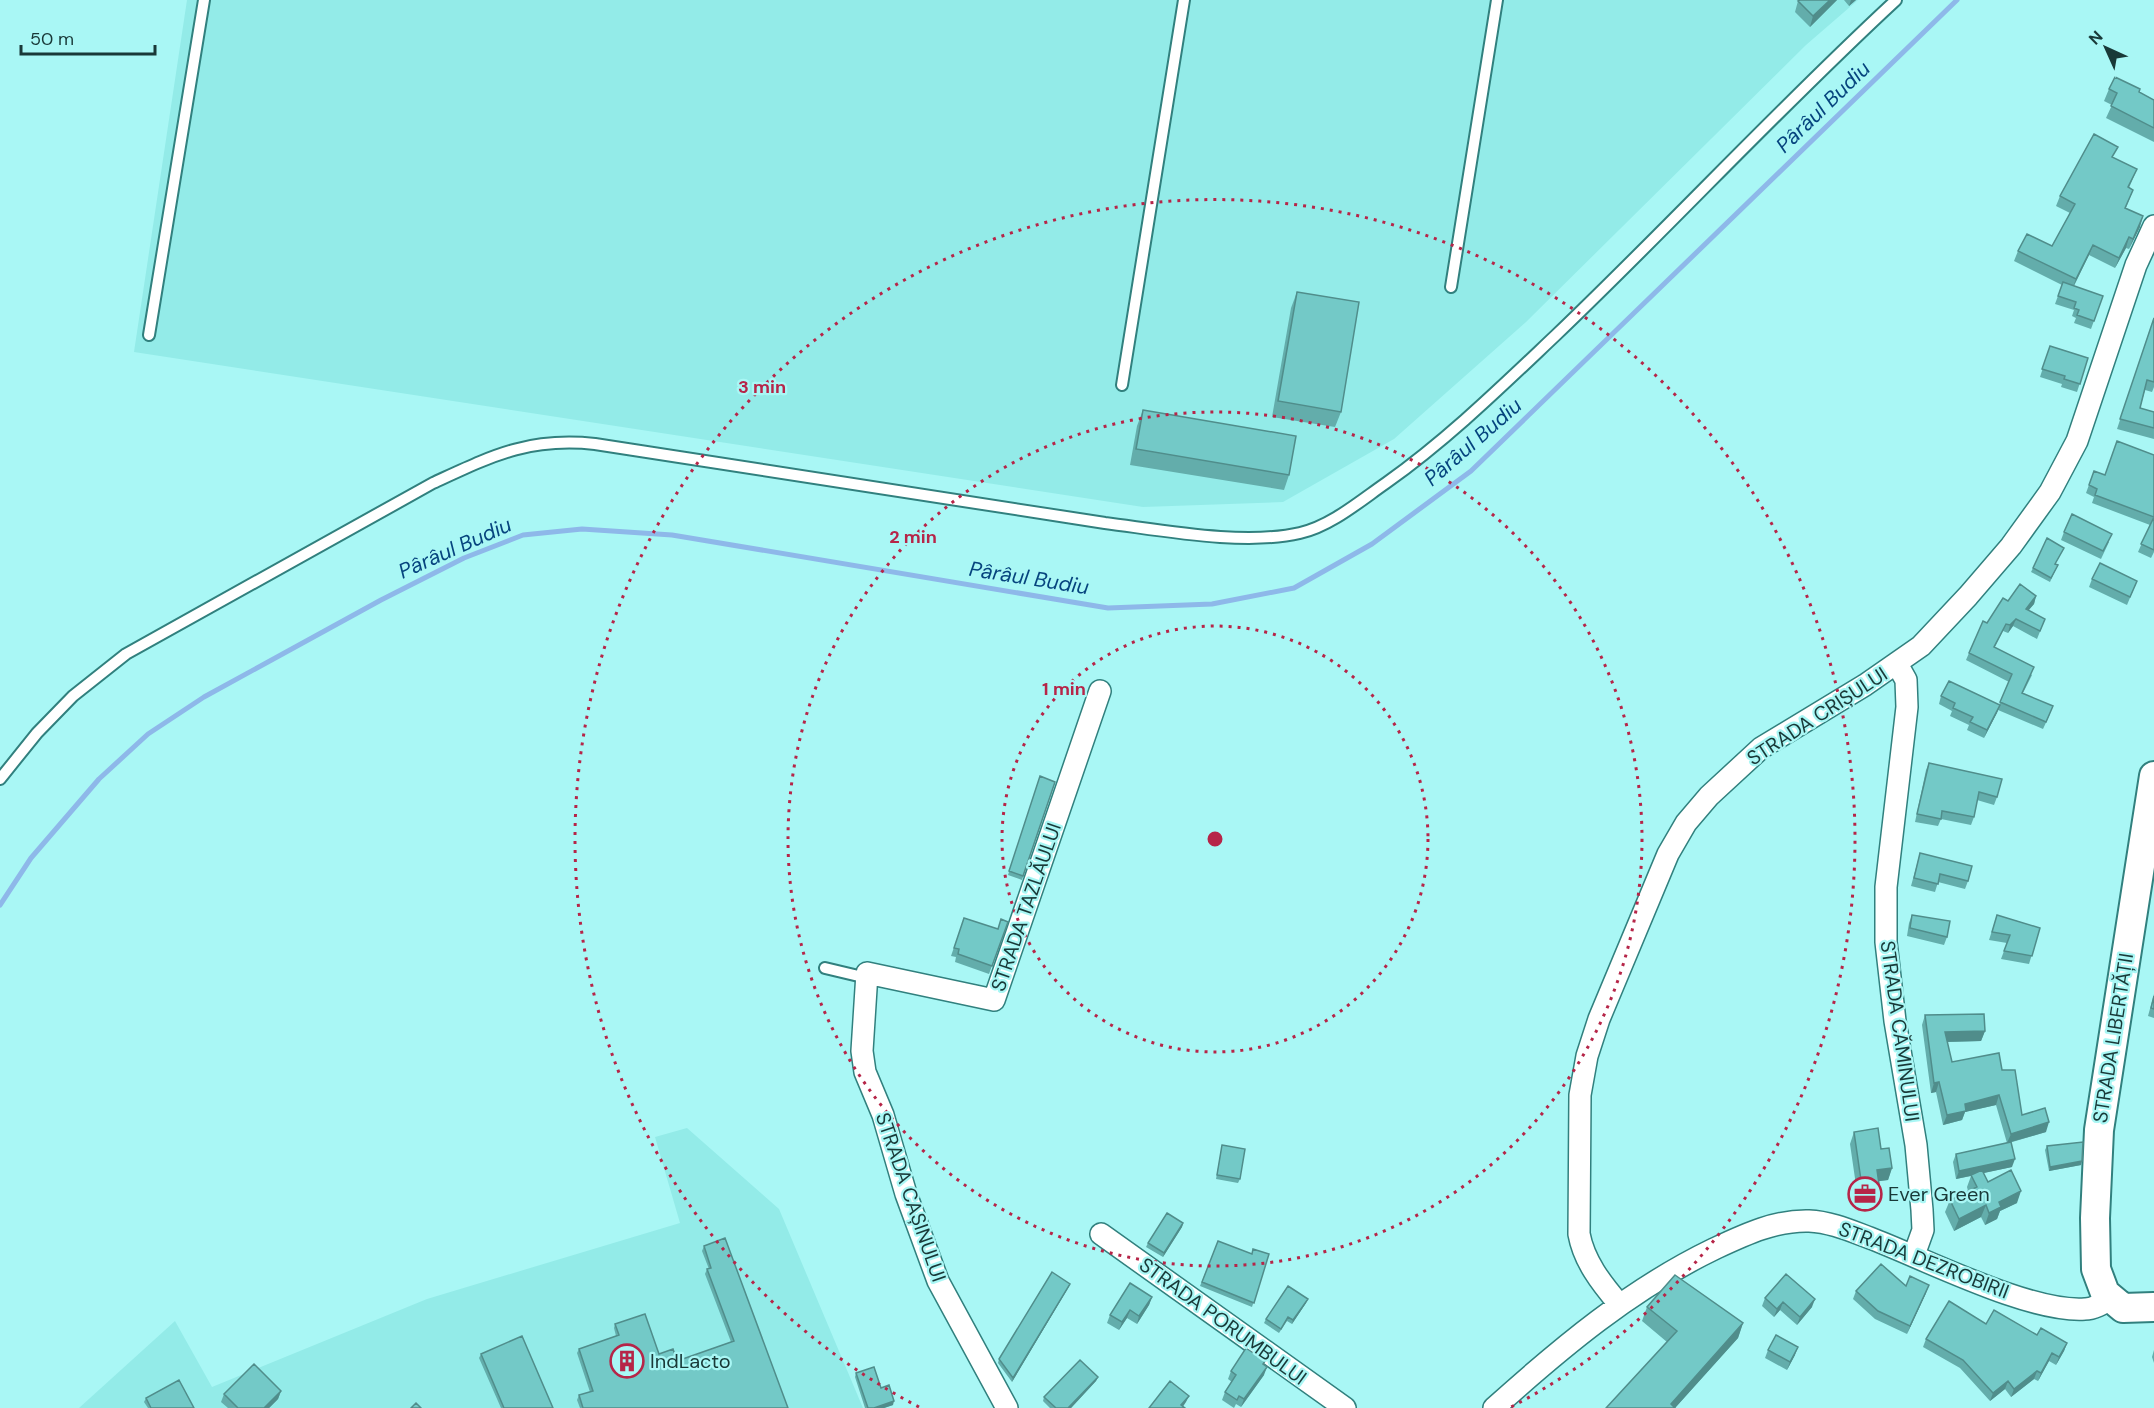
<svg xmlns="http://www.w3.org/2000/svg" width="2154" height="1408" font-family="'DM Sans',sans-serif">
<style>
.built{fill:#93ebe8}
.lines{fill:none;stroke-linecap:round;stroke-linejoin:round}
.stream{stroke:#8eb8e9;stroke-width:5}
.lane-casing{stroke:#31807e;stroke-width:14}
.street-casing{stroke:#31807e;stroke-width:24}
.secondary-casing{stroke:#31807e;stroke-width:32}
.lane{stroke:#fff;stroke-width:10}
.street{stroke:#fff;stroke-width:21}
.secondary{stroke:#fff;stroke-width:28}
.wall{fill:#63adab}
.shaded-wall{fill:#508d8b}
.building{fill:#73c9c7;stroke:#508d8b;stroke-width:1.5}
.ring{fill:none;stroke:#b62548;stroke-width:3;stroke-dasharray:3 6}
.labels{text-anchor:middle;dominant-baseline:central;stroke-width:4.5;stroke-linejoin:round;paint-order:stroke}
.street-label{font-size:20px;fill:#193938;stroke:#a9f7f5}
.poi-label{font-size:20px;fill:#193938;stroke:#a9f7f5;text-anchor:start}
.water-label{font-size:21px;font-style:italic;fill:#06447e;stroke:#a9f7f5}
.centre{fill:#b62548;stroke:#a9f7f5;stroke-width:3}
.ring-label{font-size:18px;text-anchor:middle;font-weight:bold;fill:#b62548;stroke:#a9f7f5;stroke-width:4.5;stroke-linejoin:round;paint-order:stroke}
</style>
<rect width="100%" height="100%" fill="#a9f7f5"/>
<!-- built -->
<path class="built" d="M187 0H1858L1806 45 1526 322 1394 439 1283 502 1143 507 134 352Z
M687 1128 779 1209 863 1408H79L175 1321 212 1387 427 1299 680 1223 655 1137Z"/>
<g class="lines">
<!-- stream -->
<path class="stream" d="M0 905 31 858 99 779 148 734 204 697 381 600 464 558 523 535 582 529 672 535 1108 608 1212 604 1294 588 1372 544 1471 471 1957 0"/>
<defs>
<path id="lane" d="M1451 287 1497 0
M149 335 204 0
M1122 385 1184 0
M0 779 37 733 73 696 126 654 433 483C492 456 528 437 595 444L1105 523C1161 530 1244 546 1300 533 1331 526 1360 501 1386 483 1448 439 1501 387 1556 335 1671 225 1779 108 1896 0
M825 968 867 978"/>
<path id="street" d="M1897 664 1906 680 1907 707 1886 887V942L1895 1021 1916 1145 1922 1210 1923 1230 1914 1255
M1101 1234 1345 1408
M1619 1304C1601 1283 1584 1261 1579 1234L1580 1095 1587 1056 1599 1019 1668 854 1686 823 1709 796 1761 748 1865 685 1921 646 1968 596 2011 546 2050 492 2077 441 2136 265 2154 226
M1007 1408 938 1281 906 1194 883 1115 865 1072 862 1051 867 973 994 1000 1100 691
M1494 1408C1562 1347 1631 1289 1714 1249 1744 1235 1775 1220 1809 1221 1831 1222 1851 1231 1870 1238 1925 1259 2030 1313 2085 1309 2094 1309 2102 1304 2110 1299"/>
<path id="secondary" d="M2154 776 2099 1130 2095 1218 2096 1269 2105 1293 2123 1308 2154 1307"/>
</defs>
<!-- lane casing -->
<use href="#lane" class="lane-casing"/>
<!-- street casing -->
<use href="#street" class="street-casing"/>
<!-- secondary casing -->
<use href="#secondary" class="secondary-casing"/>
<!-- lane -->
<use href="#lane" class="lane"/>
<!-- street -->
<use href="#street" class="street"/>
<!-- secondary -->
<use href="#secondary" class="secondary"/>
</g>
<!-- wall -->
<path class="wall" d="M1837 0 1810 27 1795 12 1798 1Z
M1844 0H1856L1849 6Z
M2109 89 2139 92 2154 100V142L2106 118 2112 105 2104 101Z
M2114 158 2137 169 2129 188 2133 190 2126 208 2140 227 2129 249 2126 248 2115 268 2089 255 2074 286 2103 296 2091 329 2074 323 2076 318 2072 316 2074 310 2055 304 2062 285 2014 261 2018 251 2052 246 2070 213 2056 206 2060 196Z
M1297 292 1341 412 1335 427 1272 417 1291 308Z
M2154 317V387L2152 392 2145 390 2140 408 2154 412V439L2117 429Z
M2050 346 2088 358 2077 392 2061 387 2062 384 2040 377Z
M1143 410 1289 475 1284 490 1130 465 1137 426Z
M2154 455V552L2151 558 2138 552 2150 525 2092 503 2094 497 2086 493 2094 471 2105 475Z
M2064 532 2109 542 2101 559 2061 540Z
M2064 548 2055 564 2058 565 2050 582 2031 572 2033 568Z
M2092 579 2137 581 2127 605 2089 587Z
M2036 596 2034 604 2028 610 2045 619 2037 639 2013 626 2008 633 2003 631 1995 647 2032 675 2023 693 2050 714 2043 729 1998 710 1984 738 1967 730 1969 725 1950 716 1952 711 1939 704 1941 696 1999 705 2009 682 1966 660 1969 653 1987 623 2008 601Z
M1929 763 1997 797 1994 805 1977 800 1974 817 1971 825 1941 819 1938 826 1915 822 1926 770Z
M1040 776 1055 782 1022 880 1008 875Z
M1920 853 1968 881 1965 889 1938 882 1935 892 1911 886Z
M1912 915 1947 937 1944 945 1907 936 1909 923Z
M1997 915 2040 928 2029 964 2001 959 2007 943 1989 940Z
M964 918 997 929 1008 922 989 974 955 962 956 957 951 956Z
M2154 994V1018L2148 1016Z
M1925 1015 1985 1031 1981 1041 1947 1042 1952 1062 2002 1070 2022 1115 2046 1132 2009 1143 2012 1167 1983 1173 1988 1182 2017 1203 2000 1211 1997 1219 1985 1225 1981 1217 1954 1231 1945 1212 1950 1200 1968 1191 1967 1187 1971 1176 1956 1179 1953 1162 1956 1154 2007 1143 1996 1105 1965 1112 1962 1120 1943 1125 1936 1092 1931 1093 1922 1025Z
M1854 1132 1881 1149 1892 1168 1888 1180 1878 1181 1876 1203 1859 1206 1850 1144Z
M1222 1145 1240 1179 1238 1183 1216 1179Z
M2047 1146 2082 1161 2081 1165 2049 1171 2045 1150Z
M1183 1223 1182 1227 1163 1257 1146 1247 1148 1243Z
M1218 1241 1252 1254H1269L1252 1307 1200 1286Z
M704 1246 788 1408H580L577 1400 579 1395 590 1392 577 1353 579 1349 616 1336 614 1328 615 1324 659 1354 677 1361 731 1342 705 1274 707 1269H709L702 1251Z
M1070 1284 1068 1288 1012 1382 998 1363 999 1359Z
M1906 1286 1926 1293 1907 1334 1875 1319 1853 1299 1856 1291Z
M1152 1297 1149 1305 1137 1324 1127 1318 1119 1330 1107 1323 1110 1315Z
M1765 1298 1812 1307 1797 1325 1780 1310 1774 1317 1762 1306Z
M1306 1303 1292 1324 1287 1321 1279 1333 1264 1323 1266 1319Z
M1647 1307 1743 1323 1738 1338 1675 1408 1667 1342 1642 1321Z
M1986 1324 2037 1335 2067 1343 2064 1351 2056 1365 2049 1361 2038 1381 2034 1379 2011 1397 2005 1389 1990 1401 1960 1368 1923 1347 1926 1339Z
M1768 1350 1795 1355 1787 1370 1765 1358Z
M2154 1350V1363L2152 1357Z
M481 1354 553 1408H501L479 1358Z
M1265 1361 1264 1364V1375L1241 1407 1236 1404 1234 1408 1222 1400 1225 1392 1232 1382 1228 1379 1231 1371Z
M856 1373 881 1388 893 1405 884 1408H865L855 1377Z
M1098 1377 1096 1381 1071 1408H1050L1043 1401 1044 1397Z
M281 1391 278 1399 269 1408H228L221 1402 224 1394Z
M146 1398 194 1408H148L144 1402Z"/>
<!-- shaded-wall -->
<path class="shaded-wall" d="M1830 0H1837L1810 27 1813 16Z
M1851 0H1856L1849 6Z
M2143 216 2140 227 2129 249 2133 239Z
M2129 237 2126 248 2115 268 2119 258Z
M2093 245 2089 255 2072 289 2076 279Z
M2036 596 2034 604 2023 617 2026 609Z
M2016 619 2013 626 2008 633 2010 625Z
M2000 705 1997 713 1984 738 1987 730Z
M1985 1031 1981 1041 1942 1042 1945 1032Z
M1939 1082 1936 1092 1931 1093 1934 1083Z
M1999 1095 1996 1105 1965 1112 1962 1120 1943 1125 1947 1115 1965 1104Z
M2049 1122 2046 1132 2007 1143 2011 1134Z
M2015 1159 2012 1167 1956 1179 1959 1171Z
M2082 1161 2081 1165 2049 1171 2050 1167Z
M1892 1168 1888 1180 1872 1182 1877 1170Z
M1880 1191 1876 1203 1859 1206 1863 1194Z
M2021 1191 2017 1203 2000 1211 1997 1219 1985 1225 1989 1213 1999 1202Z
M1986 1205 1981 1217 1954 1231 1959 1219Z
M1183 1223 1182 1227 1163 1257 1164 1253Z
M1070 1284 1068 1288 1012 1382 1013 1378Z
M1929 1285 1926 1293 1907 1334 1910 1326Z
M1152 1297 1149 1305 1137 1324 1139 1316Z
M1308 1299 1306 1303 1292 1324 1293 1320Z
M1815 1299 1812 1307 1797 1325 1800 1317Z
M1783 1302 1780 1310 1774 1317 1777 1309Z
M1130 1310 1127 1318 1119 1330 1122 1322Z
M1743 1323 1738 1338 1675 1408 1671 1404Z
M2067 1343 2064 1351 2056 1365 2059 1357Z
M1798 1347 1795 1355 1787 1370 1790 1362Z
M2052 1353 2049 1361 2038 1381 2041 1373Z
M1267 1367 1264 1375 1241 1407 1244 1399Z
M2037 1371 2034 1379 2011 1397 2014 1389Z
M1098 1377 1096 1381 1071 1408H1068Z
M2008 1381 2005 1389 1990 1401 1993 1393Z
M281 1391 278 1399 269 1408H264Z
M1189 1396 1186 1402 1182 1408 1181 1405Z
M894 1401 893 1405 884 1408H874Z"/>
<!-- building -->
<path class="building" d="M1800 0H1830L1813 16 1798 1Z
M2115 77 2140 89 2139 92 2154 100V128L2111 106 2117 93 2109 89Z
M2094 134 2118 147 2112 157 2137 169 2128 187 2133 190 2125 208 2143 216 2133 239 2129 237 2119 258 2093 245 2076 279 2018 251 2027 234 2052 246 2075 204 2060 196Z
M2063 282 2103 296 2094 321 2077 315 2079 310 2074 308 2076 302 2058 296Z
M1297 292 1359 302 1341 412 1278 401Z
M2154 318V382L2147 380 2140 408 2154 412V428L2120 419Z
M2050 346 2088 358 2080 384 2064 379 2065 376 2042 369Z
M1143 410 1296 436 1289 475 1136 449Z
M2117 441 2154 455V517L2095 495 2097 489 2089 485 2094 471 2105 475Z
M2072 514 2112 534 2103 551 2064 532Z
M2154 517V550L2141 544Z
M2047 538 2064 548 2055 564 2058 565 2051 578 2033 568Z
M2100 563 2137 581 2130 597 2092 579Z
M2020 584 2036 596 2026 609 2045 619 2040 631 2016 619 2010 625 2006 624 1994 647 2034 667 2022 693 2053 706 2046 722 2000 702 2012 674 1969 653 1983 621 1987 623 2003 598 2008 601Z
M1949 681 2000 705 1987 730 1970 722 1973 717 1953 708 1955 703 1941 696Z
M1929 763 2002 779 1997 797 1979 792 1974 817 1942 811 1941 819 1917 814Z
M1040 776 1055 782 1023 876 1009 871Z
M1920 853 1972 866 1968 881 1940 874 1938 884 1914 878Z
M1912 915 1950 921 1947 937 1910 928Z
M1997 915 2040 928 2032 956 2004 951 2010 935 1992 932Z
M964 918 998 929 1001 919 1008 922 992 966 958 954 959 949 954 948Z
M2154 996V1009L2151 1008Z
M1984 1014 1985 1031 1945 1032 1952 1062 1999 1053 2002 1070H2015L2022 1115 2045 1108 2049 1122 2011 1134 1999 1095 1965 1104 1966 1111 1947 1115 1939 1082 1934 1083 1925 1015Z
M1878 1128 1881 1149 1889 1148 1892 1168 1877 1170 1880 1191 1863 1194 1854 1132Z
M2011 1142 2015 1159 1959 1171 1956 1154Z
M2083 1142 2082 1161 2050 1167 2047 1146Z
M1222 1145 1245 1149 1240 1179 1217 1175Z
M1982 1170 1988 1182 2011 1170 2021 1191 1999 1202 2001 1207 1989 1213 1986 1205 1959 1219 1950 1200 1977 1187 1971 1175Z
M1167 1213 1183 1223 1164 1253 1148 1243Z
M725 1238 788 1408H583L579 1395 593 1391 579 1349 619 1335 615 1324 645 1314 659 1354 673 1349 677 1361 734 1341 707 1269 711 1268 704 1246Z
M1218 1241 1252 1254 1253 1249 1269 1254 1254 1303 1202 1282Z
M1881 1264 1906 1286 1910 1276 1929 1285 1910 1326 1878 1311 1856 1291Z
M1052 1272 1070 1284 1013 1378 999 1359Z
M1786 1274 1815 1299 1800 1317 1783 1302 1777 1309 1765 1298Z
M1675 1275 1743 1323 1671 1404 1675 1408H1606L1677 1331 1647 1307Z
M1130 1283 1152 1297 1139 1316 1130 1310 1122 1322 1110 1315Z
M1288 1286 1308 1299 1293 1320 1288 1317 1281 1329 1266 1319Z
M1949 1301 1986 1324 1994 1310 2037 1335 2041 1328 2067 1343 2059 1357 2052 1353 2041 1373 2037 1371 2014 1389 2008 1381 1993 1393 1963 1360 1926 1339Z
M1776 1335 1798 1347 1790 1362 1768 1350Z
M522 1336 553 1408H504L481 1354Z
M1246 1348 1265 1361 1263 1364 1267 1367 1244 1399 1239 1396 1237 1400 1225 1392 1236 1375 1231 1371Z
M1080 1360 1098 1377 1068 1408H1056L1044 1397Z
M254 1364 281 1391 264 1408H238L224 1394Z
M874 1367 881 1388 889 1385 894 1401 874 1408H868L856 1373Z
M179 1380 194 1408H151L146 1398Z
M1170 1381 1189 1396 1181 1405 1185 1408H1149Z
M416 1403 421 1408H411Z"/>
<!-- distance rings -->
<g class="ring">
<circle cx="1215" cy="839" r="213"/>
<circle cx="1215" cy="839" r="427"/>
<path d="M919 1407A640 640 0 1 1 1511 1407"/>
</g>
<!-- icons -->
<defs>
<symbol id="office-ring" viewBox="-11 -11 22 22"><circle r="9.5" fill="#a9f7f5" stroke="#b62548" stroke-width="1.5"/><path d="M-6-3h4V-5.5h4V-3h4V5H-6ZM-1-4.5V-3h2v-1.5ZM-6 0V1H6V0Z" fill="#b62548"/></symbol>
<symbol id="building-ring" viewBox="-11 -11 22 22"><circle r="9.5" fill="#a9f7f5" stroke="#b62548" stroke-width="1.5"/><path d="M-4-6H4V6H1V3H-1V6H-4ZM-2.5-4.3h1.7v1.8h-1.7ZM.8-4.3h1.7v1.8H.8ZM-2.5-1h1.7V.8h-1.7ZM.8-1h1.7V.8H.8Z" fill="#b62548"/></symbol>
</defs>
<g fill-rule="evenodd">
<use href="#office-ring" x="1846" y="1175" width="38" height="38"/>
<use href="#building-ring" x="608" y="1342" width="38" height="38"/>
</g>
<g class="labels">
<!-- street labels -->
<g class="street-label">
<text transform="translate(1817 716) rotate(-33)">STRADA CRIȘULUI</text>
<text transform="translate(1026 907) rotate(-71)">STRADA TAZLĂULUI</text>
<text transform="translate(1900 1031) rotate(82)">STRADA CĂMINULUI</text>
<text transform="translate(2113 1038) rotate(-81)">STRADA LIBERTĂȚII</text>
<text transform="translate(911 1197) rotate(71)">STRADA CAȘINULUI</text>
<text transform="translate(1924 1260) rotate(21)">STRADA DEZROBIRII</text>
<text transform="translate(1223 1321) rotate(36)">STRADA PORUMBULUI</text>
</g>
<!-- poi labels -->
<g class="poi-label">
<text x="1888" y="1194">Ever Green</text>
<text x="650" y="1361">IndLacto</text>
</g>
<!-- water labels -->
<g class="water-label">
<text transform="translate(1823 107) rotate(-44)">Pârâul Budiu</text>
<text transform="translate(1473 442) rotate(-41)">Pârâul Budiu</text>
<text transform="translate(455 548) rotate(-24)">Pârâul Budiu</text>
<text transform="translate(1029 578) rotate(9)">Pârâul Budiu</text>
</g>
</g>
<circle cx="1215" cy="839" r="9" class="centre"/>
<g class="ring-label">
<text x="762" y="393">3 min</text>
<text x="913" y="543">2 min</text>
<text x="1064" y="695">1 min</text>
</g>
<!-- north arrow -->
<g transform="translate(2106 48) rotate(315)" stroke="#a9f7f5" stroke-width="4.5" paint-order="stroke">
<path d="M0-4.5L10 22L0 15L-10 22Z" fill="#193938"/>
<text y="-9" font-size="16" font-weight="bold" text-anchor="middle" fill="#193938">N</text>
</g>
<!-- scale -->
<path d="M21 45v9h134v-9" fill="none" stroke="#193938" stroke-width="3"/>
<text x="30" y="45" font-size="18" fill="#193938" stroke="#a9f7f5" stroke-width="4.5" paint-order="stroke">50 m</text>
</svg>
